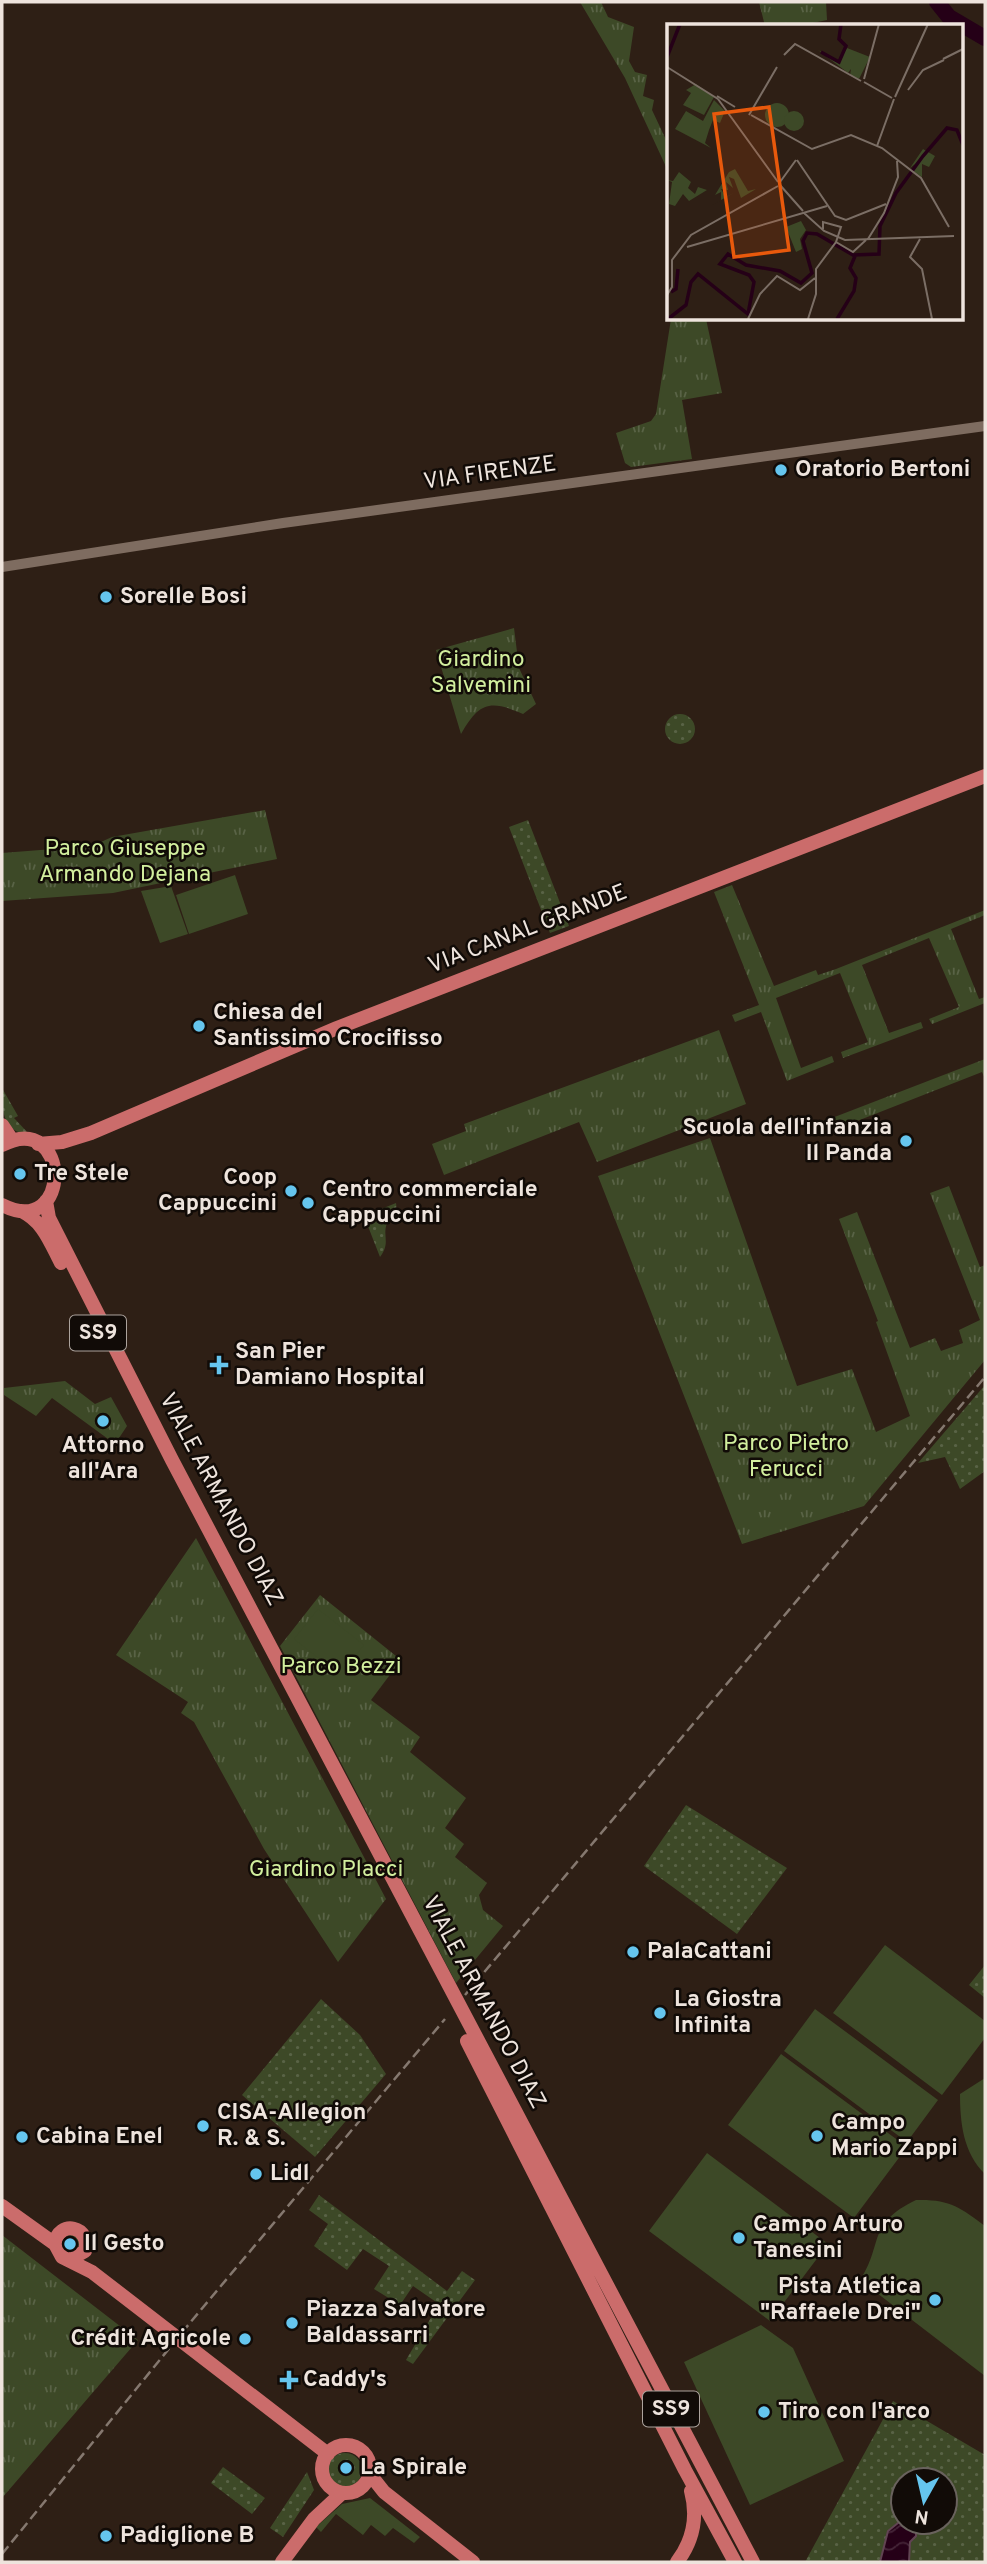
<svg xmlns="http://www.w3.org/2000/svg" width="987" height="2564" font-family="Overpass,sans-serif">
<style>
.grass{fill:url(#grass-dots);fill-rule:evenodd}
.park{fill:url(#park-tufts)}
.garden{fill:#3d4927}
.water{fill:url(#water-waves);stroke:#614452;stroke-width:2}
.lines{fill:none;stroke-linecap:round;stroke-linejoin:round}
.river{stroke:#250017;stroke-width:16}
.minor{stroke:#7e6c60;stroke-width:10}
.major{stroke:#cb6c6b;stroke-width:14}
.rail{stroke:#85786f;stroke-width:2.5;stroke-dasharray:10 5;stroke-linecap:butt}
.poi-dot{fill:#65c5ee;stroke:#110b07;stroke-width:2.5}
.labels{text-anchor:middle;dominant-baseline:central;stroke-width:5;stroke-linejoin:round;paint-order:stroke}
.shield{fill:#110b07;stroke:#aca39d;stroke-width:2}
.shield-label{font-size:21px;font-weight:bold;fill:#eee4dd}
.poi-label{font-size:23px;font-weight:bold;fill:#eee4dd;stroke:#110b07;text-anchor:start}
.street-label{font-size:23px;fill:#eee4dd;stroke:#110b07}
.park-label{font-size:23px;fill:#d2ef9e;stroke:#110b07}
.inset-river{fill:none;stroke:#250017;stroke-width:3.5}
.inset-road{fill:none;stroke:#7b6e65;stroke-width:2}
.view{fill:#e8590c;fill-opacity:0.15;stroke:#e8590c;stroke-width:3.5}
.inset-edge{fill:none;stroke:#eee4dd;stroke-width:3.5}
</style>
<defs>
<pattern id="grass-dots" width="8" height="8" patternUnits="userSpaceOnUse" patternTransform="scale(1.75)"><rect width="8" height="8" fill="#3d4927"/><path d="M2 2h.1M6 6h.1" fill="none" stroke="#596346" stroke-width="1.8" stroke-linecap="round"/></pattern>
<pattern id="park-tufts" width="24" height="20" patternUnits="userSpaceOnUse" patternTransform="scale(1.75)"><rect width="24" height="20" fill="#3d4927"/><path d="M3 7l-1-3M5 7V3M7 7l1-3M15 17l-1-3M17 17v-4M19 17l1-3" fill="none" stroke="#596346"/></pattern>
<pattern id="water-waves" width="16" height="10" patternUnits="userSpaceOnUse" patternTransform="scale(1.75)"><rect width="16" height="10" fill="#250017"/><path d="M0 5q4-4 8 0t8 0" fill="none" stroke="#452538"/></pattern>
</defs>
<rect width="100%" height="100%" fill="#2e1f15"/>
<!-- grass -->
<path class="grass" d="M665 729a15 15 0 1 1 30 0a15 15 0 1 1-30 0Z
M528 820 569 926 550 933 509 827Z
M2 1088 18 1116 14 1118 29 1134C2 1133 2 1109 2 1088Z
M396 1203C398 1214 391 1214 387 1223 382 1237 391 1242 380 1257L364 1216Z
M985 1385V1471L960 1489 945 1457 918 1463Z
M686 1805 787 1868 737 1934 644 1866Z
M985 1965V1998L969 1985Z
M321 1999 360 2035 386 2074 315 2157 242 2095Z
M319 2195 447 2291 462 2271 475 2280 413 2364 406 2360 439 2304 413 2286 400 2305 374 2289 389 2266 363 2249 347 2270 314 2246 328 2224 309 2210Z
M63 2243a8 8 0 1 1 16 0a8 8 0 1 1-16 0Z
M893 2401 985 2455V2562H805ZM903 2480H945V2522H903Z
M328 2470a17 17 0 1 1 34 0a17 17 0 1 1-34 0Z
M223 2467 265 2498 252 2514 211 2483Z
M307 2472 314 2490 283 2537 270 2528Z"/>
<!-- park -->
<path class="park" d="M580 2H601L608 17 634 27 629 61 635 72 647 75 643 96 654 100 652 110 668 144V171L625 78Z
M759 2H826L827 20 798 26H765Z
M671 319H706L722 393 682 400 692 459 631 467 625 463 616 433 651 421 656 414Z
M514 628 519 668 536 704 523 714C489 699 479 703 461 734L436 650Z
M265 810 277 859 113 893 2 901V853L92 846 112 837Z
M732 885 774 986 816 970 818 975 836 969 985 910V915L951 929 979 999 985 997V1003L932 1024 929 1019 959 1007 929 938 862 965 889 1033 921 1022 923 1028 843 1058 841 1052 868 1042 840 973 776 998 801 1068 832 1056 834 1062 787 1081 761 1012 735 1022 732 1015 759 1005 714 892Z
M719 1030 746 1104 597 1162 579 1122 444 1175 432 1144 466 1131 464 1124Z
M985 1059V1079L982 1072 824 1134 819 1123Z
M710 1138 797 1386 852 1369 876 1432 910 1416 876 1322 878 1321 839 1219 857 1212 910 1348 935 1338 941 1351 963 1343 959 1330 980 1320 930 1193 949 1186 980 1267 985 1265V1360L864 1506 742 1544 598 1176Z
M65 1381 95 1404 111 1397 127 1426 115 1444 52 1398 36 1416 4 1395V1388Z
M196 1538 386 1899 338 1962 264 1849 194 1722 181 1713 188 1702 116 1655Z
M320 1595 401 1660 371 1700 420 1737 410 1752 466 1798 445 1828 464 1844 455 1857 487 1883 479 1895 483 1910 503 1926 456 1983 280 1646Z
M2 2235 138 2340 2 2498Z"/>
<!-- garden -->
<path class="garden" d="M235 875 248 914 189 934 176 895Z
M171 886 188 934 160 943 141 891Z
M318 1609 364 1645 340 1675 294 1639Z
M885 1945 985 2021V2038L942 2095 833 2013Z
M815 2009 938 2100 907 2142 784 2051Z
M781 2054 907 2147 854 2218 728 2125Z
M985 2078V2174C963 2153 960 2122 960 2094Z
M707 2153 828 2244 770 2321 649 2231Z
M916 2200C949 2199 960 2207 985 2226V2376L860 2280C884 2244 866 2224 916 2200Z
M761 2325 793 2348 844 2461 750 2505 684 2362Z
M370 2498 420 2537 414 2543 393 2528 385 2536 371 2525 363 2535 336 2514 321 2532 316 2527 342 2504Z"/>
<!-- water -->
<path class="water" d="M903 2519V2522H925L916 2527V2536L910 2542 909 2562H880L888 2531Z"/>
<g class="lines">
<!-- river -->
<path class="river" d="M937 2 949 17 985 38"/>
<!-- minor -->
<path class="minor" d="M2 567 283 523 985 426"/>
<!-- major -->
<path class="major" d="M2 1125 12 1140
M38 1144 62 1142 91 1133 337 1028 985 776
M2 1145C71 1109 73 1241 2 1205
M46 1201 49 1218 172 1460 753 2562
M21 1211C43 1221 50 1242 61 1263
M467 2041 685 2470 735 2562
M2 2206 55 2244 62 2257 92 2272 328 2454
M55 2244C58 2219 92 2226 85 2251L71 2259
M322 2469a24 24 0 1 1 48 0a24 24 0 1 1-48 0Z
M369 2473 384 2492 473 2562
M282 2562 314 2519 342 2493
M677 2562C693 2541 698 2517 691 2491"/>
<!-- rail -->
<path class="rail" d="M465 1995 985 1377
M2 2554 189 2324 445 2019"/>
</g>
<!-- markers -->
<g class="poi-dot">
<circle cx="781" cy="470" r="7"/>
<circle cx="106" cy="597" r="7"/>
<circle cx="199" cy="1026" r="7"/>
<circle cx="906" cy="1141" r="7"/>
<circle cx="20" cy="1174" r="7"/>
<circle cx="291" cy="1191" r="7"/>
<circle cx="308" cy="1203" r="7"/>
<path d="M215.5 1354.5h7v7h7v7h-7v7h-7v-7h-7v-7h7z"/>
<circle cx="103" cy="1421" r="7"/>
<circle cx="633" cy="1952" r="7"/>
<circle cx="660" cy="2013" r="7"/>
<circle cx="203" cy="2126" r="7"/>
<circle cx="817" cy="2136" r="7"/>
<circle cx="22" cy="2137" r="7"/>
<circle cx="256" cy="2174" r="7"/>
<circle cx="739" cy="2238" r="7"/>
<circle cx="70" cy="2244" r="7"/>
<circle cx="935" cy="2300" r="7"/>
<circle cx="292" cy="2323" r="7"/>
<circle cx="245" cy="2339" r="7"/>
<path d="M285.5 2369.5h7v7h7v7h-7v7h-7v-7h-7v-7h7z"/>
<circle cx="764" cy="2412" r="7"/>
<circle cx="346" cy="2468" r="7"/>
<circle cx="106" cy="2536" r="7"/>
</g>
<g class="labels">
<!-- shield labels -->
<g class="shield">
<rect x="70" y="1315.5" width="56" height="35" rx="5"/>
<rect x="643" y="2391.5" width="56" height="35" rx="5"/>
</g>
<g class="shield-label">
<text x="98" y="1333">SS9</text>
<text x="671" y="2409">SS9</text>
</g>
<!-- poi labels -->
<g class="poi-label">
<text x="795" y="470">Oratorio Bertoni</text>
<text x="120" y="597">Sorelle Bosi</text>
<text x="213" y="1013">Chiesa del<tspan x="213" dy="26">Santissimo Crocifisso</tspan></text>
<text x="892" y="1128" text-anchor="end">Scuola dell'infanzia<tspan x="892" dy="26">Il Panda</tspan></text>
<text x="34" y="1174">Tre Stele</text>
<text x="277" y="1178" text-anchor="end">Coop<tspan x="277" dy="26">Cappuccini</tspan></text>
<text x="322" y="1190">Centro commerciale<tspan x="322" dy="26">Cappuccini</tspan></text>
<text x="235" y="1352">San Pier<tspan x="235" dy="26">Damiano Hospital</tspan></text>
<text x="103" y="1446" text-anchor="middle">Attorno<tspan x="103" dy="26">all'Ara</tspan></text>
<text x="647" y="1952">PalaCattani</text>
<text x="674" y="2000">La Giostra<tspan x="674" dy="26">Infinita</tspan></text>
<text x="217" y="2113">CISA-Allegion<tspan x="217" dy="26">R. &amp; S.</tspan></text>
<text x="831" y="2123">Campo<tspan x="831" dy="26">Mario Zappi</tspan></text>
<text x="36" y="2137">Cabina Enel</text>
<text x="270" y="2174">Lidl</text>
<text x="753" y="2225">Campo Arturo<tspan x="753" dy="26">Tanesini</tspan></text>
<text x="84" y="2244">Il Gesto</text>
<text x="921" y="2287" text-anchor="end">Pista Atletica<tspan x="921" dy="26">"Raffaele Drei"</tspan></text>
<text x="306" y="2310">Piazza Salvatore<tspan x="306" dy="26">Baldassarri</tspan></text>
<text x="231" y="2339" text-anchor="end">Crédit Agricole</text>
<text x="303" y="2380">Caddy's</text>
<text x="778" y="2412">Tiro con l'arco</text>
<text x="360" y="2468">La Spirale</text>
<text x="120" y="2536">Padiglione B</text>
</g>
<!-- street labels -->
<g class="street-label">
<text transform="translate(490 474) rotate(-8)">VIA FIRENZE</text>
<text transform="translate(528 930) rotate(-21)">VIA CANAL GRANDE</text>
<text transform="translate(220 1500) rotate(62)">VIALE ARMANDO DIAZ</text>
<text transform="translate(483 2003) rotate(62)">VIALE ARMANDO DIAZ</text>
</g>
<!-- park labels -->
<g class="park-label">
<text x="481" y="660">Giardino<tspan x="481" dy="26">Salvemini</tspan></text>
<text x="125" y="849">Parco Giuseppe<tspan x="125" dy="26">Armando Dejana</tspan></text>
<text x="786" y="1444">Parco Pietro<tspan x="786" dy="26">Ferucci</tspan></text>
<text x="341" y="1667">Parco Bezzi</text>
<text x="326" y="1870">Giardino Placci</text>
</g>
</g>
<!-- overview -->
<g transform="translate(667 24)">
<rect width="296" height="296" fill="#2e1f15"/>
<path d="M180 24 203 33 192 55 183 51 184 45 181 49 151 26 171 37ZM47 76 58 87 53 99 46 96 42 106 38 119 44 124 8 105 19 87 36 97ZM256 125 268 132 262 143 255 140V153L246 147 252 137 243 144ZM12 148 24 158 21 164 28 170 31 163 40 166 22 177 16 170 8 182 2 180 5 158 0 156 6 157Z" fill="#3d4927"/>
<path d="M134 197 139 206 133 215 135 225 129 228 119 203Z" fill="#3d4927"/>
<path d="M29 60 47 73 37 91 16 81 24 69 19 66ZM98 91a12 12 0 1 1 24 0a12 12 0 1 1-24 0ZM68 145 81 167 89 165 74 174 67 155 62 153 66 164 59 158 61 166 54 165 59 173 67 169 43 182 54 176V168L48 171 62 148Z" fill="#3d4927"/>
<path d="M117 97a10 10 0 1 1 20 0a10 10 0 1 1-20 0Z" fill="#3d4927"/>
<path class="inset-river" d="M154 28 172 38 179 22 172 15 174 0M0 33 13 0M4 268 9 265 11 245M1 295 19 281 24 258 31 250 81 290 87 258 82 251 53 240 61 230 79 241 113 247 134 259 145 249 136 217 140 209 150 210 186 231 212 230 213 202 229 169 256 132 280 104 290 106 296 121M170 295 187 267 189 254 183 244 188 232"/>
<path class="inset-road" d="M117 31 128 20 194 57M276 35 296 25M0 43 51 75M197 55 212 0M197 58 225 74M241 66 256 46 277 36M50 72 68 83M228 73 261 0M51 75 111 158M82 91 110 43M84 91 145 125 184 111 215 124 254 154 282 203M210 122 227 75M130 136 168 192 179 196 219 180M113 158 129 136M113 161 136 187M137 189 157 207 178 216 287 212M201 215 217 189 231 153 230 137M253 215 243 233 255 245 265 295M169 218 186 228 199 216M20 223 160 182M0 271 5 263V236L24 211 111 162M81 295 93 270 110 252 133 266 148 254M141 295 149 270V245L169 218 174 203 156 198V205"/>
<path class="view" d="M102 83 122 226 67 233 47 90Z"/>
<rect width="296" height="296" class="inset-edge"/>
</g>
<!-- border -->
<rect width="987" height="2564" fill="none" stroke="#eee4dd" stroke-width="7"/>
<!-- north arrow -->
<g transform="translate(924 2501) rotate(188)"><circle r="33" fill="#110b07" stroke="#69625d" stroke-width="2"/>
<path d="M0-5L12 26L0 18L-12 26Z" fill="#65c5ee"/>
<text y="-10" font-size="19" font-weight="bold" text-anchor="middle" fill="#eee4dd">N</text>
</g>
</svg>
